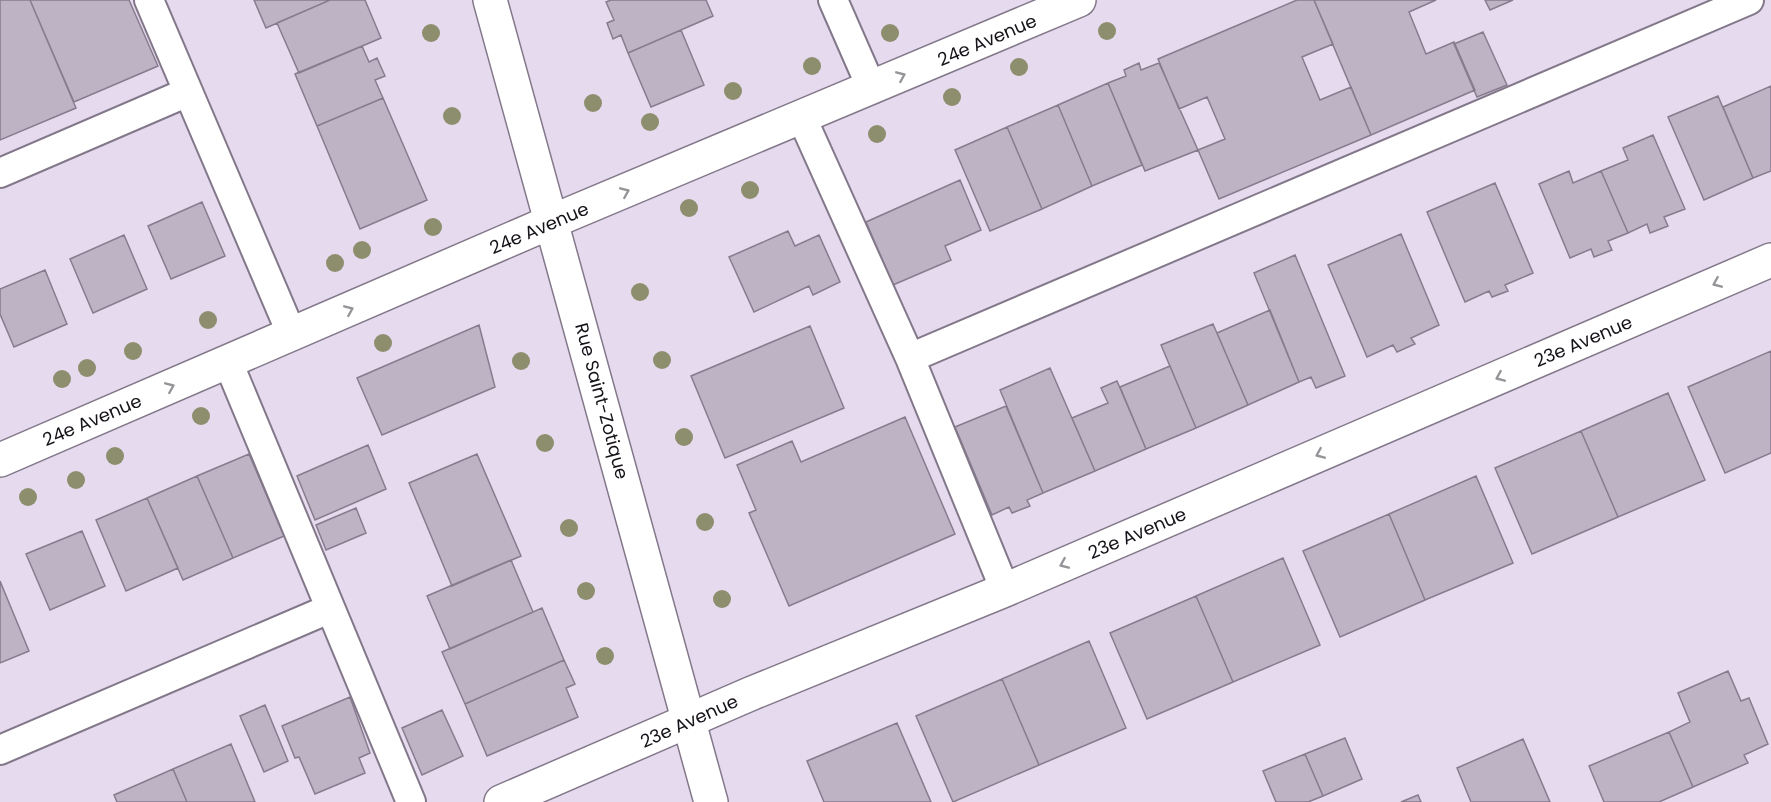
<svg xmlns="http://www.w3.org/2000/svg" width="1771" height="802" font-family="Poppins,sans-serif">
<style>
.building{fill:#beb3c5;stroke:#867c8e;stroke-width:1.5}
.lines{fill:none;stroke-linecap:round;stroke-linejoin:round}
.service-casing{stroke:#83788a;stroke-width:32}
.minor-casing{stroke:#83788a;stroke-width:36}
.tertiary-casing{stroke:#83788a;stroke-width:36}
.service{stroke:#fff;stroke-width:28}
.minor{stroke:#fff;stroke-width:33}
.tertiary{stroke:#fff;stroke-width:33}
.tree{fill:#8c8e6d}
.oneway{stroke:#969498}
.labels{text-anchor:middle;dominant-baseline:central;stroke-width:5;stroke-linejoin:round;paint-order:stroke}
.street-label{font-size:18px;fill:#161219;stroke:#fff}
</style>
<rect width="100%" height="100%" fill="#e6dbee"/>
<!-- building -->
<path class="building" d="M0 0H30L76 108 0 140Z
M30 0H129L158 66 74 102Z
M254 0H330L266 28Z
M330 0H365L381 38 299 73 277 23Z
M611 0H706L713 16 628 53 621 35 613 39 607 23 614 20 606 2Z
M1297 0H1314L1333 44 1302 57 1320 100 1351 87 1371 135 1219 199 1198 150 1225 139 1207 97 1179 109 1158 59Z
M1314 0H1436L1409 12 1426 54 1454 42 1475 90 1371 135Z
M1485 0H1513L1490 10Z
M681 30 704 85 651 107 628 53Z
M1483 32 1507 85 1477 97 1454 44Z
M362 46 369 62 377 58 385 76 375 80 383 98 317 126 295 74Z
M1139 63 1141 70 1159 63 1198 150 1145 171 1108 83 1126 76 1124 70Z
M1108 83 1142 165 1092 186 1058 105Z
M1771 86V171L1753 178 1723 107Z
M1718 96 1753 178 1704 200 1668 117Z
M383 98 427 200 360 229 317 126Z
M1058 105 1092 186 1042 209 1007 127Z
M1007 127 1042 209 990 231 955 150Z
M1653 135 1685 209 1664 217 1668 226 1650 233 1647 224 1628 233 1601 171 1628 160 1623 148Z
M1569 171 1573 183 1601 171 1628 233 1608 241 1612 250 1594 257 1591 249 1570 258 1539 184Z
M960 180 981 230 945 246 951 260 893 285 866 222Z
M1495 183 1533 273 1505 285 1508 291 1492 297 1489 291 1465 302 1427 212Z
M202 202 225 256 171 279 148 226Z
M788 231 795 246 819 235 840 282 813 295 809 286 754 312 729 257Z
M1401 234 1439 325 1411 338 1415 344 1397 352 1393 345 1367 357 1328 265Z
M124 235 147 289 93 313 70 259Z
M1295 255 1345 376 1316 388 1311 377 1299 382 1254 273Z
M45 270 67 324 14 347 0 314V289Z
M1270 310 1299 382 1248 405 1217 333Z
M1213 324 1248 405 1196 428 1161 345Z
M479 325 495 387 382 435 357 378Z
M810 326 844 408 725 458 691 376Z
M1771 351V453L1725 473 1688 387Z
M1170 366 1196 428 1146 449 1120 387Z
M1050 368 1095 471 1043 493 1000 390Z
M1117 381 1146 449 1095 471 1072 418 1108 403 1101 388Z
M1668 393 1705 480 1618 517 1581 431Z
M1006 406 1043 493 1027 500 1030 506 1012 513 1009 507 992 515 955 427Z
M905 417 955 534 789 606 749 513 756 510 737 465 792 441 801 462Z
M1581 431 1618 517 1532 554 1495 468Z
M368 445 386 489 315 520 297 476Z
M249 454 284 536 233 558 197 476Z
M477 454 521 556 452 586 409 483Z
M197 476 233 558 183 580 147 498Z
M1476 476 1513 563 1425 600 1389 514Z
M147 498 178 568 126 591 96 520Z
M356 508 366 533 326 550 316 525Z
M1389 514 1425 600 1340 637 1303 551Z
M82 531 105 586 50 610 26 554Z
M1283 558 1320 645 1233 682 1196 596Z
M511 560 533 612 450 649 427 596Z
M0 581 29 651 0 663Z
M1196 596 1233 682 1147 719 1110 633Z
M542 608 564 660 465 704 442 652Z
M1089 641 1126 728 1039 765 1002 679Z
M564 660 575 684 566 688 578 717 487 756 465 704Z
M1728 671 1741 701 1749 698 1768 744 1744 755 1748 763 1693 787 1669 732 1690 722 1678 693Z
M1002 679 1039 765 953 802 916 716Z
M350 697 370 753 359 758 365 773 315 794 299 757 295 758 282 726Z
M265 705 288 761 264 772 240 716Z
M442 710 463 756 422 775 402 728Z
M897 723 931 802H824L807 761Z
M1669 732 1693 787 1659 802H1604L1589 766Z
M1345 738 1362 779 1323 796 1305 754Z
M1523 739 1550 802H1471L1457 768Z
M231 744 255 802H187L173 769Z
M1305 754 1323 796 1308 802H1276L1263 771Z
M173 769 187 802H117L114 795Z
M1418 795 1421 802H1401Z"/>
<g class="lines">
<defs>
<path id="service" d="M149 0 292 335
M833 0 872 89
M802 118 910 358 1005 590
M0 173 188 92
M910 358 1749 0
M228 362 411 802
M0 750 329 609"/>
<path id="minor" d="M0 460 553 221 1079 0
M501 802 750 694 1005 590 1771 260"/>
<path id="tertiary" d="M490 0 711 802"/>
</defs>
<!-- service casing -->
<use href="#service" class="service-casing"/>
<!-- minor casing -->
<use href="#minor" class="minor-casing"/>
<!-- tertiary casing -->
<use href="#tertiary" class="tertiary-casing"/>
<!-- service -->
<use href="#service" class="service"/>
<!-- minor -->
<use href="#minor" class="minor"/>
<!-- tertiary -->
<use href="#tertiary" class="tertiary"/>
</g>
<!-- trees -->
<g class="tree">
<circle cx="1107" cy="31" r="9"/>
<circle cx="431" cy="33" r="9"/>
<circle cx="890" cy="33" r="9"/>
<circle cx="812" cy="66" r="9"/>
<circle cx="1019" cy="67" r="9"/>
<circle cx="733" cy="91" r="9"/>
<circle cx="952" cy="97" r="9"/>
<circle cx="593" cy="103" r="9"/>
<circle cx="452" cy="116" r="9"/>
<circle cx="650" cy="122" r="9"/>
<circle cx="877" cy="134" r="9"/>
<circle cx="750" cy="190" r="9"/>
<circle cx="689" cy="208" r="9"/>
<circle cx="433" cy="227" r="9"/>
<circle cx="362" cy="250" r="9"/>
<circle cx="335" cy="263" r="9"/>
<circle cx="640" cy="292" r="9"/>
<circle cx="208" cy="320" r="9"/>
<circle cx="383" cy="343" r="9"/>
<circle cx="133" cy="351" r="9"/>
<circle cx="662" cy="360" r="9"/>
<circle cx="521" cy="361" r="9"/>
<circle cx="87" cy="368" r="9"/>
<circle cx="62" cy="379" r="9"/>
<circle cx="201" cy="416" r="9"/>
<circle cx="684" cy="437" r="9"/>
<circle cx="545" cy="443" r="9"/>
<circle cx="115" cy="456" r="9"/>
<circle cx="76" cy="480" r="9"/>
<circle cx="28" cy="497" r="9"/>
<circle cx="705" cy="522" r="9"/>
<circle cx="569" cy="528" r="9"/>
<circle cx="586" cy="591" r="9"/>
<circle cx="722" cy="599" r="9"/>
<circle cx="605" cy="656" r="9"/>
</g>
<!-- one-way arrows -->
<defs><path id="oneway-chevron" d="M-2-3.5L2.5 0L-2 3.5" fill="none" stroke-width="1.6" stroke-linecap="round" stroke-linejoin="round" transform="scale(1.5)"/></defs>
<g class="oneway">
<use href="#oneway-chevron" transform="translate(901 76) rotate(-23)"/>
<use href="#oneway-chevron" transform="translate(625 192) rotate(-23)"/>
<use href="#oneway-chevron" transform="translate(1717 283) rotate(157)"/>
<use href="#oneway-chevron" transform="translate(349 310) rotate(-23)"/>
<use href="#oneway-chevron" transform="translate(1500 377) rotate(157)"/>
<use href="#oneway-chevron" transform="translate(170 387) rotate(-23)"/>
<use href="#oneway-chevron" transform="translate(1320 454) rotate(157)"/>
<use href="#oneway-chevron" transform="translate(1064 564) rotate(157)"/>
</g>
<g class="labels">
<!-- street labels -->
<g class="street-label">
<text transform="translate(987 40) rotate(-23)">24e Avenue</text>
<text transform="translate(539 228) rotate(-23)">24e Avenue</text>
<text transform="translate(1583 341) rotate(-23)">23e Avenue</text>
<text transform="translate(602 401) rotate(75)">Rue Saint-Zotique</text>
<text transform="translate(92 420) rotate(-23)">24e Avenue</text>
<text transform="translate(1137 533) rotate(-23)">23e Avenue</text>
<text transform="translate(689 721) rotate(-24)">23e Avenue</text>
</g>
</g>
</svg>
